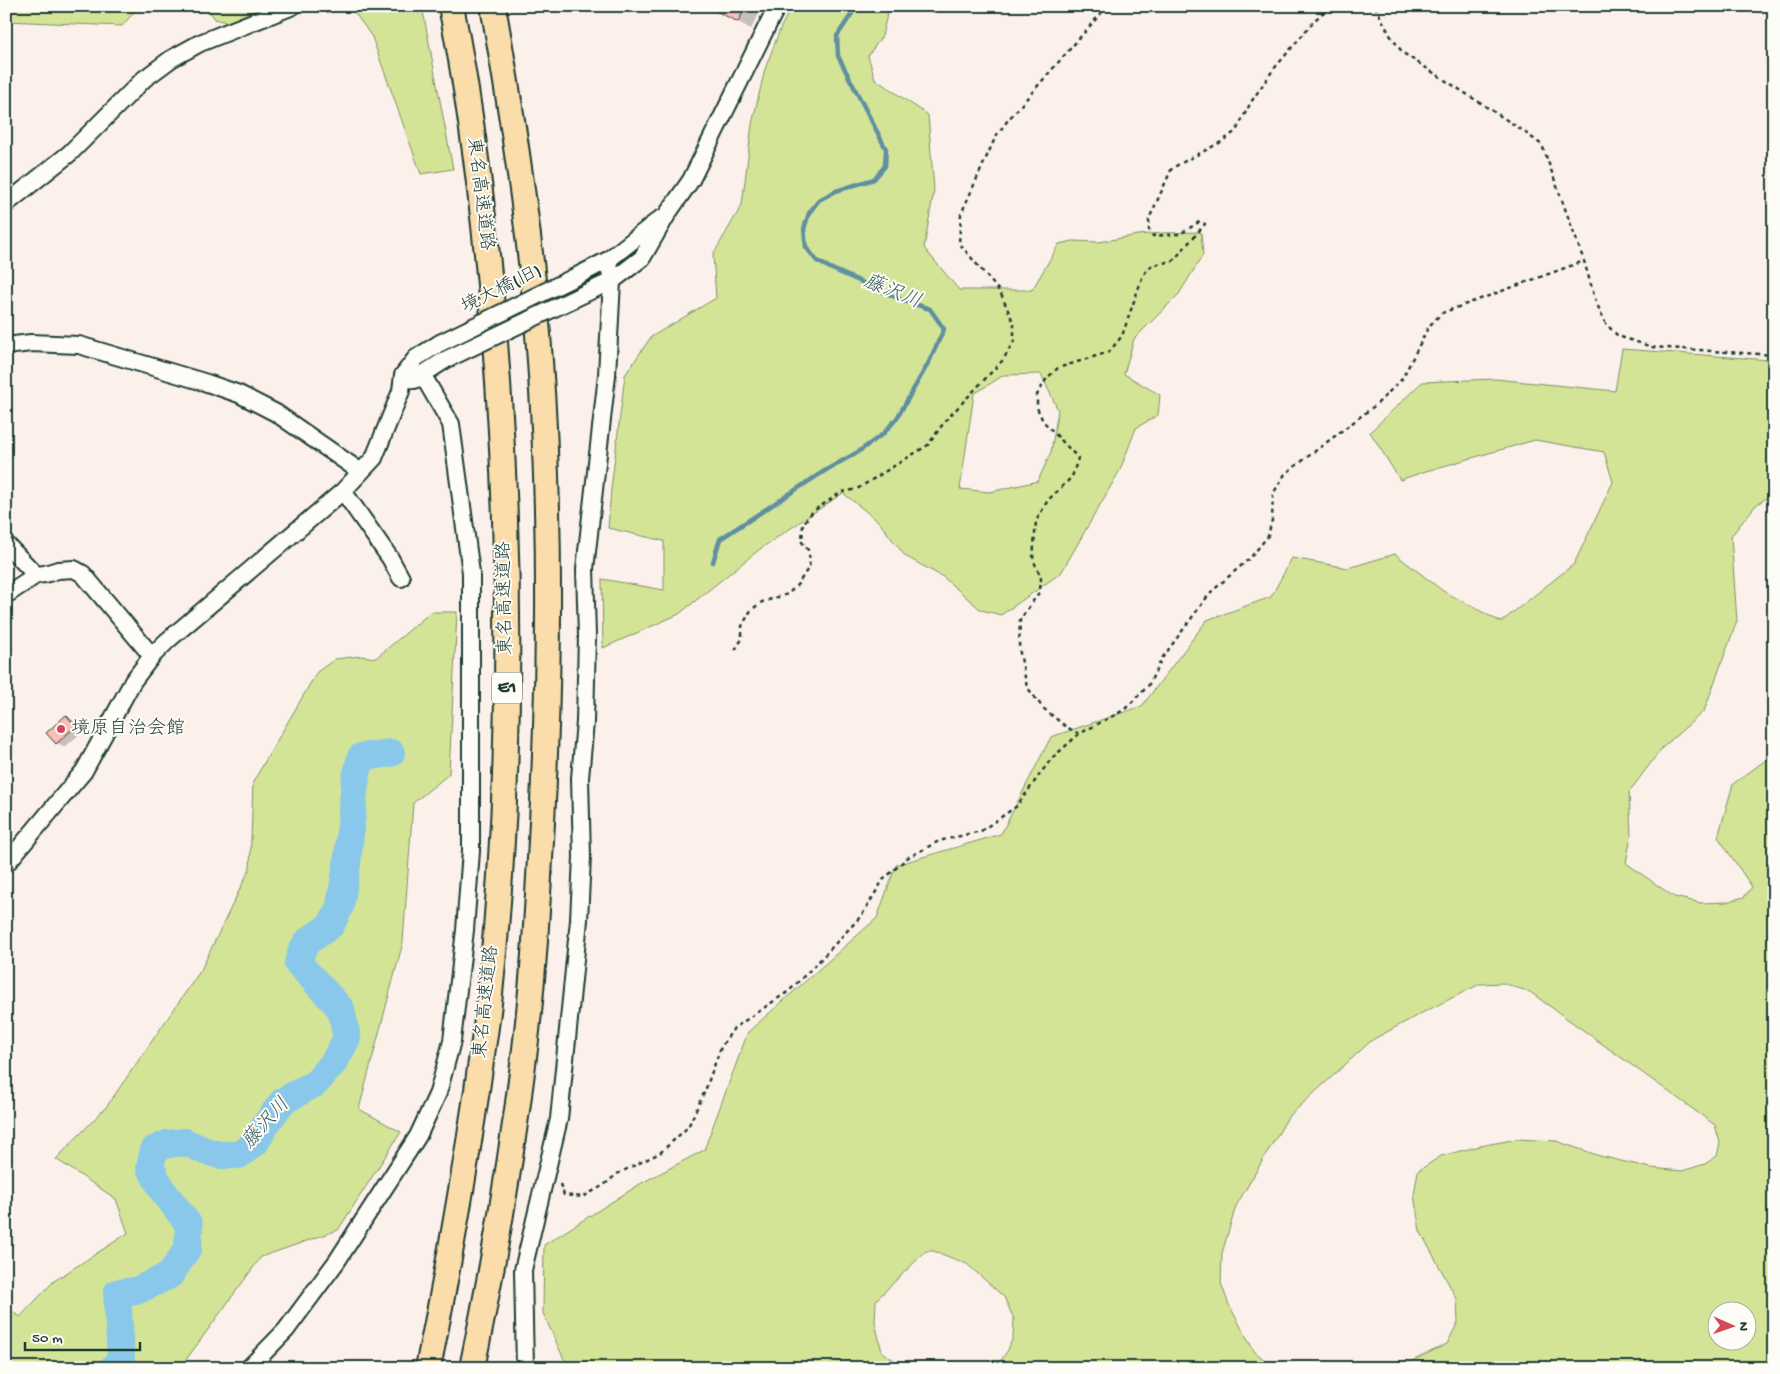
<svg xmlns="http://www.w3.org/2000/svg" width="1780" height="1374" font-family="'Gochi Hand','Klee One',sans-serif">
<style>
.green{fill:#d4e497;stroke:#7a9066;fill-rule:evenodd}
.shadow{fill:#0003}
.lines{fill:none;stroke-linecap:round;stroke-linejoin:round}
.stream{stroke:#5f90a1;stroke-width:4.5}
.river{stroke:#89c8ea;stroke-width:28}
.building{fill:#f9beb4;stroke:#1f3d34}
.minor-casing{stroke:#1f3d34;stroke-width:20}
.highway-casing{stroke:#1f3d34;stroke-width:28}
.path{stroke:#1f3d34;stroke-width:2.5;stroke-dasharray:4 4;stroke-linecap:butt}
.minor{stroke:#fdfcf7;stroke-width:16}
.highway{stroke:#fbdcab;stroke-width:24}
.minor-bridge-casing{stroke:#1f3d34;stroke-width:20;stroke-linecap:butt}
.minor-bridge{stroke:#fdfcf7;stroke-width:16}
.poi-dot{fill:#d1495b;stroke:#fdfcf7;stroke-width:2}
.labels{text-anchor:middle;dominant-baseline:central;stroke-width:4;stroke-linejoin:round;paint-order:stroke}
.shield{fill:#fdfcf7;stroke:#62766e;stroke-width:1}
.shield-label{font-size:18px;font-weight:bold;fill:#1f3d34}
.street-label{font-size:19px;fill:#1f3d34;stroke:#fdfcf7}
.poi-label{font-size:19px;fill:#1f3d34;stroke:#fdfcf7;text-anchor:start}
.water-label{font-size:20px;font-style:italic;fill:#3a6062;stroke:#fdfcf7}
</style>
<rect width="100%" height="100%" fill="#fcf0ea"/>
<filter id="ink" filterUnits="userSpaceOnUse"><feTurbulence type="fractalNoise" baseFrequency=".02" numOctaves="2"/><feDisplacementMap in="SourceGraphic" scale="10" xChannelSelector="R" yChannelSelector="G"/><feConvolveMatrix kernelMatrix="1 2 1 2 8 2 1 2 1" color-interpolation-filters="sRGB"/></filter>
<g filter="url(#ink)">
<!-- green -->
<path class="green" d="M6 6H132L134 12 122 26 6 21Z
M206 6H289L229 23 215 19Z
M350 6H422L453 169 421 174 372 37Z
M792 6H889L882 36 868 56 875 79 928 115 934 190 924 248 959 290H1032L1059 244 1073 241 1099 242 1138 235 1162 233 1201 232 1203 255 1179 294 1134 339 1124 374 1160 395 1158 415 1136 428 1120 470 1061 573 1001 615 981 610 943 577 905 556 878 521 843 493 760 549 679 614 603 648 602 579 664 590V541L608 528 611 489 625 375 651 337 716 298 713 255 742 205 752 124 765 69 781 27ZM1041 374 1058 410 1051 452 1038 481 990 492 960 489 974 394 1004 375Z
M1622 349 1770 360 1774 359V493L1756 505 1731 536 1737 621 1704 711 1662 748 1629 792 1631 836 1626 863 1674 897 1701 903 1726 902 1744 897 1752 887 1718 837 1733 784 1774 754V1368H1397L1447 1344 1458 1322 1457 1299 1420 1231 1414 1195 1418 1171 1441 1156 1480 1146 1517 1139 1556 1141 1600 1156 1651 1168 1682 1171 1705 1164 1717 1156 1720 1143 1715 1125 1530 992 1503 983 1480 984 1420 1014 1372 1040 1288 1117 1236 1206 1222 1253 1221 1283 1229 1305 1254 1351 1274 1368H987L1000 1362 1008 1350 1013 1337 1014 1319 1004 1297 967 1264 934 1251H926L876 1300 875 1322 882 1352 903 1366 910 1368H568L543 1313 544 1245 640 1184 704 1150 748 1032 877 918 896 865 1001 834 1051 737 1142 706 1207 620 1271 597 1292 558 1348 568 1395 554 1443 591 1501 622 1574 564 1613 482 1604 452 1535 440 1426 471 1400 480 1370 432 1422 382 1495 379 1615 391ZM1718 1312H1748V1342H1718Z
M431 612H457L449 774 413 803 403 942 359 1109 401 1132 338 1230 261 1257 180 1368H6V1307L20 1317 54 1281 128 1233 116 1199 56 1159 107 1106 201 970 250 868 253 782 317 672 335 659 361 656 376 658Z"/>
<!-- shadow -->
<path class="shadow" d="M708 6H763L751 29Z
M67 717 75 722 83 731 65 747 57 743Z"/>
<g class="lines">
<!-- stream -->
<path class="stream" d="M713 562 720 539 826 470 858 452 883 434 897 418 929 362 944 329 930 309 902 300 832 269 817 261 806 247 804 229 809 213 819 200 836 191 874 179 885 166 886 149 838 56 837 36 853 12 859 6"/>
<!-- river -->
<path class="river" d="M113 1368 121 1359 117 1293 136 1291 170 1275 188 1248 189 1225 163 1191 150 1167 154 1150 167 1144 185 1142 205 1151 220 1155H239L255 1143 266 1124 283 1101 316 1083 334 1062 347 1038 341 1009 298 963 302 950 308 941 331 925 340 906 347 865 355 782 361 757 391 753"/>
</g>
<!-- building -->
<path class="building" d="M706 6H746L738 22Z
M66 715 76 726 56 744 46 733Z"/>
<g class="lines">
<defs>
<path id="minor" d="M6 204 70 153 144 79 171 59 200 43 293 6
M581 274 608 260 660 219
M586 293 612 281 642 258 668 213 691 180 777 6
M6 346 31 343 79 345 207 383 239 394 276 413 361 472
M414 380 445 360
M343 491 390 558 401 578
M6 544 36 575
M6 595 36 575 45 574 58 570 74 569 83 574 152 656
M6 864 84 771 133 681 152 656 167 641 343 491 374 458 401 391 403 375 416 358 440 343
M249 1368 286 1330 337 1261 418 1136 438 1093 452 1041 465 930 471 851V573L451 424 422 374
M525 1368 523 1270 559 1119 579 920 582 857 580 778 585 722 587 636 585 569 607 375 612 281 608 260"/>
<path id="highway" d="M428 1368C447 1275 463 1183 477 1090 481 1058 487 1026 490 994 511 791 512 586 498 382 489 256 476 130 451 6
M472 1368C494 1262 512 1156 525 1049 534 973 538 898 542 822 550 668 551 514 540 361 532 242 514 124 493 6"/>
</defs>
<!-- minor casing -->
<use href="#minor" class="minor-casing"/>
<!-- highway casing -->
<use href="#highway" class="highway-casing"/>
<!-- path -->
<path class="path" d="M1375 6 1390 35 1403 53 1519 128 1542 145 1584 261 1596 302 1606 324 1618 336 1652 347 1774 355
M735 650 742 639V626L751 610 762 602 788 594 798 584 809 567 810 561 808 550 802 542 803 524 813 511 842 492 857 489 928 445 945 421 1003 360 1014 341V324L1000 292 959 243 961 214 996 136 1008 120 1103 11 1104 6
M1079 734 1065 726 1043 708 1027 687 1019 648 1020 620 1040 591 1041 578 1033 559 1036 521 1048 500 1072 477 1078 458 1043 421 1037 408V395L1047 378 1058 368 1109 352 1122 336 1143 275 1152 265 1173 261 1205 224 1199 222 1180 234 1153 236 1149 230V219L1172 168 1221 142 1236 131 1251 102 1273 70 1315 20 1330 6
M560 1184 564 1195 583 1197 604 1185 617 1174 660 1153 688 1127 705 1091 721 1047 734 1028 789 991 821 959 862 915 883 880 907 858 939 841 981 831 1017 806 1051 759 1079 734 1124 710 1148 686 1163 657 1210 593 1251 557 1268 536 1272 520 1273 494 1285 474 1377 404 1402 379 1429 326 1442 313 1584 261"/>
<!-- minor -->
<use href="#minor" class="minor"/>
<!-- highway -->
<use href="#highway" class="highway"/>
<defs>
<path id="minor-bridge" d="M440 343 581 274
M445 360 586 293"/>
</defs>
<!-- minor-bridge casing -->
<use href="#minor-bridge" class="minor-bridge-casing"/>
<!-- minor-bridge -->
<use href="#minor-bridge" class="minor-bridge"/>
</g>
</g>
<!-- markers -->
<circle class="poi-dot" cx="61" cy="729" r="5"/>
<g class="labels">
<!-- shield labels -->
<rect class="shield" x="492" y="672.5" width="30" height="31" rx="4"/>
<g class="shield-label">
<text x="507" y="688">E1</text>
</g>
<!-- street labels -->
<g class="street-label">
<text transform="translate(479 194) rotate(83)">東名高速道路</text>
<text transform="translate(502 290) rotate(-26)">境大橋(旧)</text>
<text transform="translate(506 598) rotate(-91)">東名高速道路</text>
<text transform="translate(487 1002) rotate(-84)">東名高速道路</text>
</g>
<!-- poi labels -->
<g class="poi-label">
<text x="71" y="729">境原自治会館</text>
</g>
<!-- water labels -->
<g class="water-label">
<text transform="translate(892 293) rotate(22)">藤沢川</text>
<text transform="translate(267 1124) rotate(-48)">藤沢川</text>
</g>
</g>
<!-- margin -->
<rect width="1780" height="1374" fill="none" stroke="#fdfcf7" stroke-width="25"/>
<rect x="12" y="12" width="1755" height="1349" fill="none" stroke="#1f3d34" stroke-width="2" filter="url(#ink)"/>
<!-- north arrow -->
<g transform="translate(1732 1326) rotate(92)"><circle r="24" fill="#fdfcf7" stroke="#a4b0a9"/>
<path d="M0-4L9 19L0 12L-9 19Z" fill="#d1495b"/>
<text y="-8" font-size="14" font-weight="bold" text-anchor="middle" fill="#1f3d34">N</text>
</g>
<!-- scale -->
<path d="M25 1342v8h115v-8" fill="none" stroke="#1f3d34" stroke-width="2.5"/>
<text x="32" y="1342" font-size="15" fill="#1f3d34" stroke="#fdfcf7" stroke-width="4" paint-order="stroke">50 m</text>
</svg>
